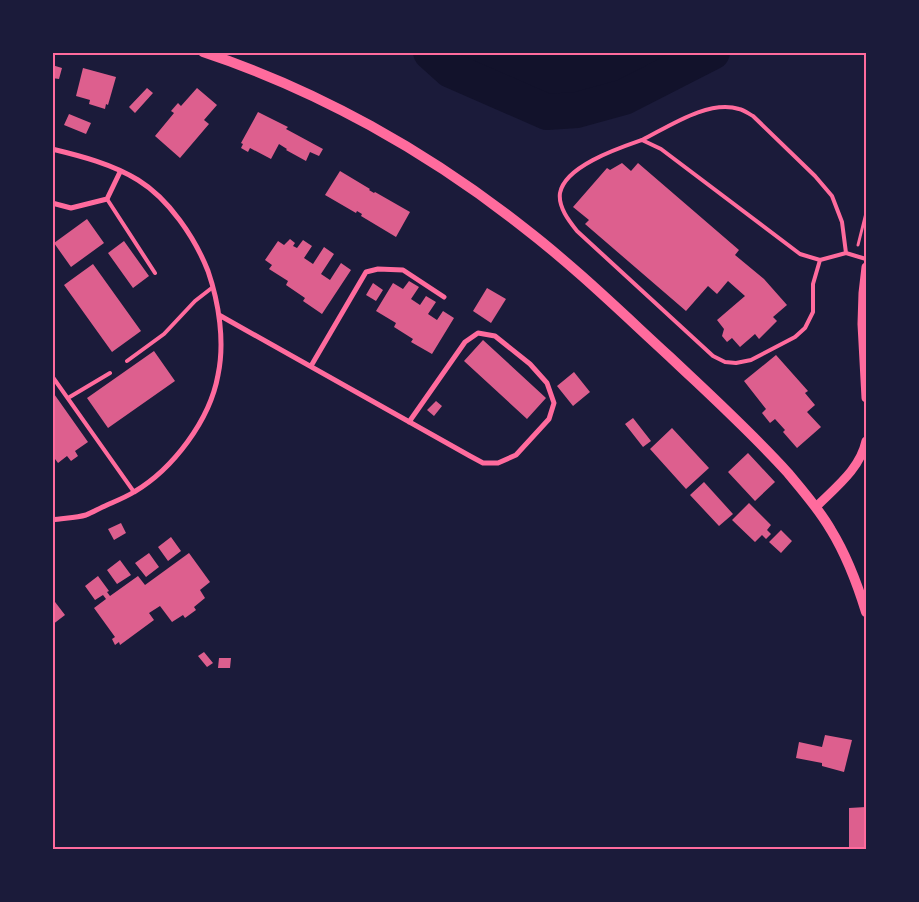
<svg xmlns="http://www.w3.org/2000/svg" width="919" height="902" font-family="'Space Grotesk',sans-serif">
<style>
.water{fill:#12122b}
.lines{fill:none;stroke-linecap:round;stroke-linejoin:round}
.river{stroke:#12122b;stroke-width:36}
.building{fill:#dd5f8e}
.path{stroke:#ff6b9d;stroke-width:3}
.service{stroke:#ff6b9d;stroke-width:4}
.minor{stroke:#ff6b9d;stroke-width:5}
.tertiary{stroke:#ff6b9d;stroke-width:9}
.secondary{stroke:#ff6b9d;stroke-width:10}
.neatline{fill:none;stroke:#ff6b9d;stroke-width:2}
</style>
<rect width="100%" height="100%" fill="#1b1b3a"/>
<!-- water -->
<path class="water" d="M456 53H690L569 106Z"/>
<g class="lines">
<!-- river -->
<path class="river" d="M431 52 451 70 547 112 577 110 624 97 712 52"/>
</g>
<!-- building -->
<path class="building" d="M52 65 62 68 59 79 52 78Z
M83 68 116 77 108 105 106 104 105 109 89 104 90 100 76 96Z
M147 88 153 93 135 113 129 107Z
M197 88 217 105 204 120 209 124 180 158 155 136 174 113 171 111 178 103 181 106Z
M258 112 288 127 286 129 323 149 319 156 310 152 306 161 286 150 287 149 279 144 271 159 250 148 248 152 241 148 243 144 241 143Z
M69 114 91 123 86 134 64 125Z
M622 163 631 171 638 163 739 250 735 255 764 279 787 305 773 317 777 321 759 339 755 334 740 347 732 338 727 342 722 336 724 329 717 320 745 296 728 281 717 294 708 286 686 311 585 224 589 220 573 207 607 168 610 170Z
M340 171 370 189 369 190 374 193 375 192 410 212 396 237 361 216 362 214 357 211 356 213 325 195Z
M87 219 104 243 71 267 54 243Z
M290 239 295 243 293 246 297 248 303 240 312 246 304 258 313 264 324 247 334 254 321 274 330 280 341 263 351 270 322 314 303 301 305 298 286 285 288 281 269 269 272 265 265 260 278 241 284 245Z
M124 241 149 276 133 288 108 253Z
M93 264 141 331 112 352 64 285Z
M409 281 419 287 411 299 420 305 426 296 436 302 428 314 437 320 443 311 454 318 432 354 411 342 413 339 394 327 396 323 376 311 393 283 403 289Z
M373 283 383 290 376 301 366 295Z
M487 288 506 299 491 323 473 311Z
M483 340 546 398 527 419 464 361Z
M154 351 175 381 108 428 87 398Z
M776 355 808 391 805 393 815 405 807 412 821 427 797 448 783 432 785 430 775 419 770 423 762 413 766 409 744 381Z
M574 372 590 392 573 406 557 386Z
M52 391 88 442 75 451 78 456 71 461 67 456 58 463 52 455Z
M436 401 442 406 434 416 427 410Z
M633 418 651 441 643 447 625 424Z
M672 428 709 468 686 489 650 449Z
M748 453 775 482 755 501 728 472Z
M704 482 733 514 719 526 690 495Z
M749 503 771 525 767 530 771 534 766 539 762 535 755 542 732 520Z
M121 523 126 533 114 540 108 529Z
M781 530 792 541 781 553 769 542Z
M171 537 181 551 168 561 158 547Z
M149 553 159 567 146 577 135 563Z
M189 553 210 582 200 590 205 598 194 607 196 610 185 618 183 615 172 622 160 606 149 613 154 620 120 645 119 642 115 645 112 639 115 637 94 608 106 599 103 595 95 600 85 586 98 576 109 591 107 592 110 596 138 576 145 585Z
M120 560 131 575 117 584 107 570Z
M52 598 65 615 52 625Z
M204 652 213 663 207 667 198 656Z
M219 658H231L230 668H218Z
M825 735 852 740 844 772 822 766V763L796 758 799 742 822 747Z
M866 807V850H849V808Z"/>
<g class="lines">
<!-- path -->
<path class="path" d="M858 245 866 213"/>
<!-- service -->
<path class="service" d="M642 140C668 127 709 99 739 109 744 110 749 114 753 116L815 176 832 196 842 222 846 253
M107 199 155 273
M820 260 813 284V312L805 328 795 337 751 360 736 363 725 362 713 356 577 231C569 221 558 207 560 193 565 166 619 148 642 140L661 149 800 254 820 260 846 253 866 259
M127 361 164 334 195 301 213 287
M52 376 134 492
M68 398 110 373"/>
<!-- minor -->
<path class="minor" d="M52 149C81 156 112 164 138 180 169 199 195 238 208 271 219 303 225 342 218 375 210 420 173 469 134 492 126 497 116 501 107 505 100 508 93 512 86 515 76 518 63 518 52 520
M52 203 71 208 107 199 120 172
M219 315 470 456 483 463H498L516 455 549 419 554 403 547 383 530 364 495 336 478 333 465 342 409 422
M311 366 366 272 378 269 403 270 444 297"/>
<!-- tertiary -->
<path class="tertiary" d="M866 267 863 293 862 324 866 398
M816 507C836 487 860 469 866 441"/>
<!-- secondary -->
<path class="secondary" d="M203 52C318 90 428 152 523 227 575 267 622 313 670 357 710 395 751 432 788 473 803 491 819 509 831 530 847 556 857 583 866 612"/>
</g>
<!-- border -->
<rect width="919" height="902" fill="none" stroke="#1b1b3a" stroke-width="108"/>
<rect x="54" y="54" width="811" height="794" class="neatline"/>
</svg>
